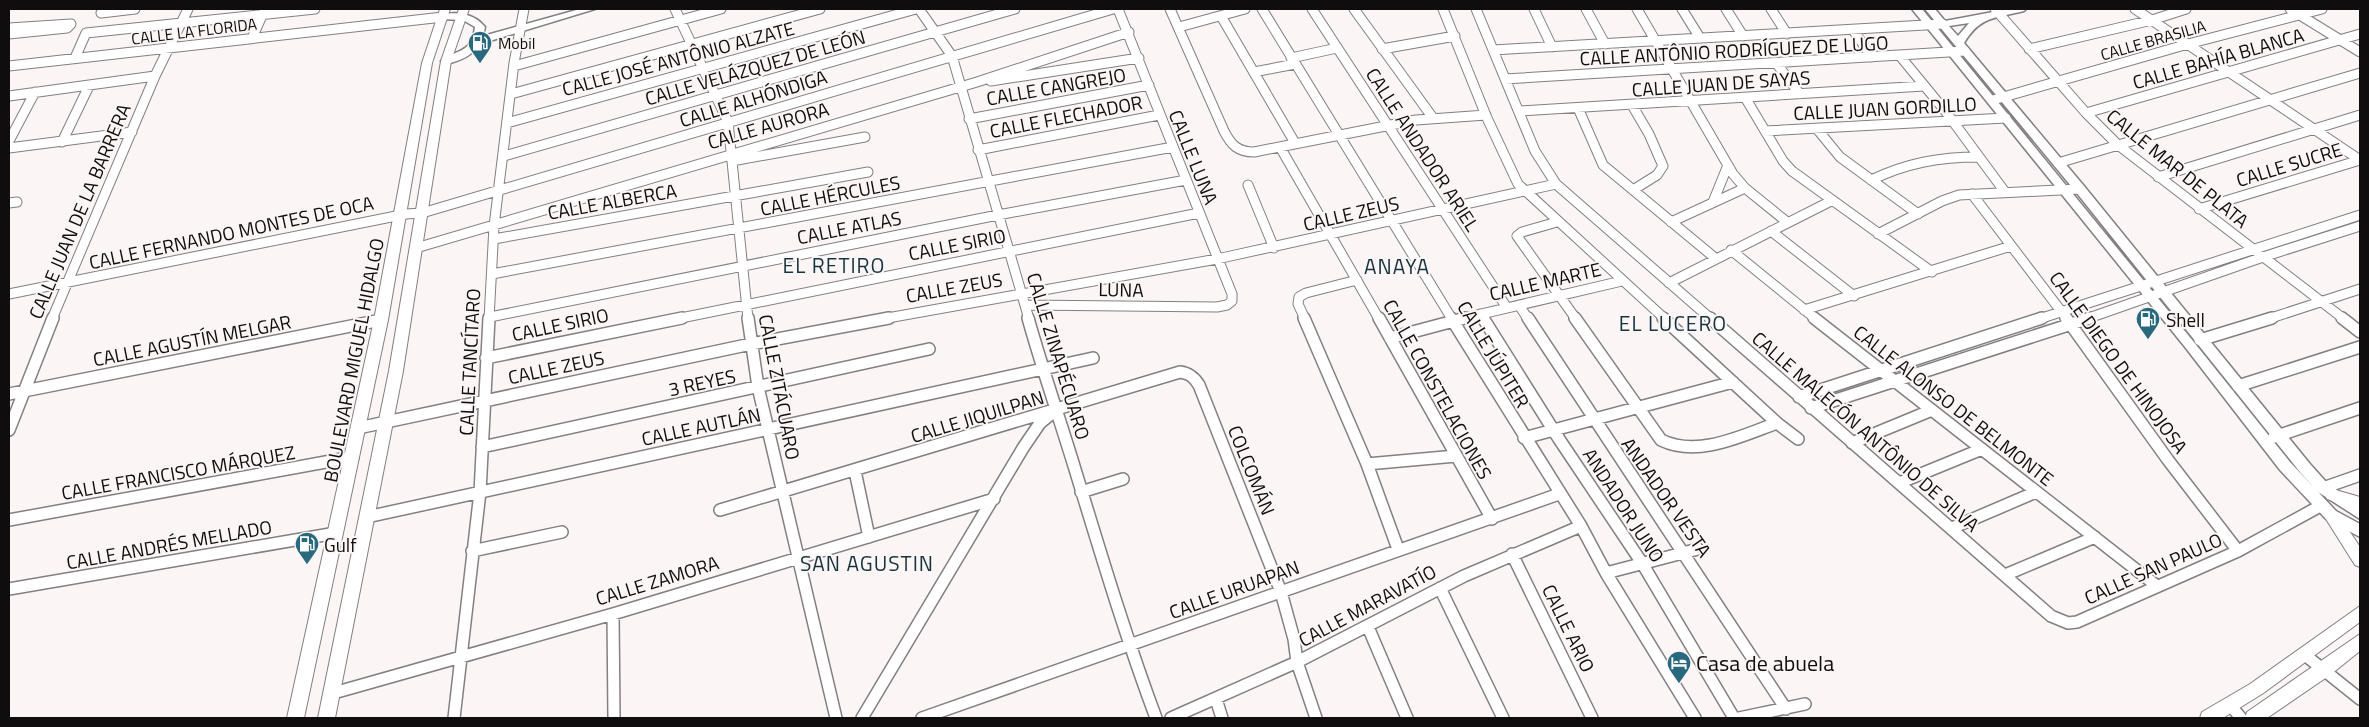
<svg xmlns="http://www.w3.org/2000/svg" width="2369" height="727" font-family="'Titillium Web',sans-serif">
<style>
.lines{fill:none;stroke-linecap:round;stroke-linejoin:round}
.minor-far1-casing{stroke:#847f80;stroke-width:11}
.minor-casing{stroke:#847f80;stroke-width:14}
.tertiary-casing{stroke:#847f80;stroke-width:3}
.secondary-casing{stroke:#847f80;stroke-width:2}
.minor-far1{stroke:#fff;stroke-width:9}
.minor{stroke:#fff;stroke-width:11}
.tertiary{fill:#fff;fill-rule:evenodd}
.secondary{fill:#fff;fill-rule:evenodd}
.labels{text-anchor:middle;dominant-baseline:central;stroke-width:4;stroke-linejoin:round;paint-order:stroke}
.far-street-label{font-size:16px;fill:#0f0d0d;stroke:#fbf5f6}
.far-poi-label{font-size:16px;fill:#0f0d0d;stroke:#fbf5f6;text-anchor:start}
.street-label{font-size:19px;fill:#0f0d0d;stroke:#fbf5f6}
.poi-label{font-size:19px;fill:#0f0d0d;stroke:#fbf5f6;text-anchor:start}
.quarter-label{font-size:21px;letter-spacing:1px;fill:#15333d;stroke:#fbf5f6}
.near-poi-label{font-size:22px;fill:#0f0d0d;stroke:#fbf5f6;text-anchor:start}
</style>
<rect width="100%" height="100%" fill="#fbf5f6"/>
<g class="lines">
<defs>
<path id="minor-far1" d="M675 9 728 122 748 319
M919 9 952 56 1029 319
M1170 9 1224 131C1231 145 1238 152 1254 152L1416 120 1486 115
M1262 9 1452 319
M1312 9 1507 308
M1354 9 1433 118
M1443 9 1487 118 1518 184 1665 319
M1476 9 1535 151 1556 184 1711 319
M1534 9 1552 47
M1586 9 1605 44
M1637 9 1733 174 1745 188 1787 222
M1682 9 1700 38
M1726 9 1743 36
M1771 9 1787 34
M1995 9 2086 113 2118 145 2344 319
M2135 9 2360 160
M2290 9 2360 52
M101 13 135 9
M1221 16 1295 143
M1179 27 1245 9
M9 28 71 24 67 28 9 34
M1853 30 1872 57
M252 38 265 9
M1382 49 1455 36
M2029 49 2152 20 2186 9
M1493 50 1943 24
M1900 56 1946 112 2005 192
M75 58 86 33 315 9
M1291 58 1337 48
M1776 63 1800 94
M9 66 443 17
M514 66 721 9
M1254 72 1295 64
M1505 79 1965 51
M991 81 1139 58
M511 94 820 9
M9 96 155 76
M1746 99 1783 161 1792 171 1932 272
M1993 100 2188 44 2322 9
M1632 105 1649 134 1663 166 1657 175 1633 190
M1578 108 1603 165 1715 258
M1519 111 1924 86
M2086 113 2360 34
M969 119 1149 85
M507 123 916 9
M1817 129 1840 157 1918 214
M1765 131 2006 118
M9 141 35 92
M62 142 89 86
M1280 147 1379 319
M9 148 132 132
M978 150 1159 115
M504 156 1015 9
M732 161 865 137
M2058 163 2360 73
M2158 177 2360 115
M1871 180C1907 163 1939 157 1979 157
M1248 185 1274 248
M1972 194 2067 319
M1713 202 1728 165
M9 203 17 202
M2199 209 2360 160
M1557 222 1522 232 1517 236 1576 319
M1671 222 1745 188
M1771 231 1854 296
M1878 234 1942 201 1959 195 2080 189
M494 239 868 172
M416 248 977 82 1129 32
M1731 250 1816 319
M492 274 1173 147
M1669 283 1831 201
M9 294 406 214 422 213 1113 9
M1025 305 1217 307 1227 305 1232 301V294L1118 9
M1519 305 1528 319
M1804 310 2011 246
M1480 314 1483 319
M490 317 998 215 1186 180
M52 319 155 76 188 9
M489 319 494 226 514 63 524 9
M676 319 1199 213
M882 319 1217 259 1556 184
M1305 319 1298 304 1299 297 1306 293 1357 280
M1460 319 1622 281
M2039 319 2360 215
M2086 319 2263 257 2360 226
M2268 319 2360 289"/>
<path id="minor" d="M748 318 758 387 836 718
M1028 318C1042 368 1059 417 1074 466 1100 551 1125 635 1156 718
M1304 318 1367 464 1398 549
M1379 318 1492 519
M1451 318 1581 526 1606 573 1695 718
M1483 318 1559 439 1642 563 1734 718
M1528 318 1786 709
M1575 318 1661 440C1698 458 1741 436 1777 423
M1663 318 1777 423 1798 439
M1710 318 2051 616 2068 623 2077 622 2238 551 2322 505
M1814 318 2157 586
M2066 318 2168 460 2238 551
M2342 318 2360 332
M1390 338 1465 318
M2200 340 2272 318
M486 358 682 318
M2238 386 2360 347
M9 394 381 320
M1799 397 2042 318
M1811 408 2090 318
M358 428 751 344 889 318
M9 430 53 318
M2274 437 2360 408
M1524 438 1733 382
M1852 443 1932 410
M482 447 929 349
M1367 464 1456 456
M855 471 869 537
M1899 483 1982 449
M2323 488 2360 475
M1081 492 1123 479
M720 510 1180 372C1189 373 1194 377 1199 385L1281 592 1294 639 1297 662 1316 718
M367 517 1093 358
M9 520 353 457
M1952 528 2036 492
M472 551 562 532
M1512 554 1592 718
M1606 573 1698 549
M2005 575 2095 537
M1440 588 1503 718
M9 589 336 533
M613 614 614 718
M1368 627 1407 718
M2305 655 2360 699
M330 694 613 614 994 499
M1216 699 1222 718
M2231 706 2241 718
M454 718 480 492 489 318
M862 718 1023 448 1040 423 1051 414
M922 718 1559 494
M1171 718 1297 662 1464 576 1581 526
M1739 718 1805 704"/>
<path id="tertiary" d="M580 9H595L480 44C472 56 460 61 446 64L441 61C456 49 472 54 475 27L463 20 440 19V15C456 11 474 13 485 27L483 36Z
M1912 9H1922L2193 341 2290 462 2336 511 2360 524V537L2326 519 2280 470 2185 347Z
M1925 9H1935L1945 21 2009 9H2026L2024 11C1996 18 1980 16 1964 43L2084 186 2310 464 2328 484 2360 506V519L2318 492 2300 472 2076 192ZM1969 23 1958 36 1949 26Z"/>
<path id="secondary" d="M440 9H450L432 63 388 320 304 718H287L374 320 422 63Z
M459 9H469L451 61 403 371 335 718H318L389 371 441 61Z
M2332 489 2360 497V509L2327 499 2325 495 2327 491Z
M2331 509 2336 511 2360 547V567L2355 565 2326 519 2323 515 2326 511Z
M2360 606V622L2262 694 2223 718H2200L2202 712 2250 684Z
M2360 634V651L2330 675 2267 718H2245L2247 712Z"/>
</defs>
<!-- minor-far1 casing -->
<use href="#minor-far1" class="minor-far1-casing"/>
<!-- minor casing -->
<use href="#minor" class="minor-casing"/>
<!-- tertiary casing -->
<use href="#tertiary" class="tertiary-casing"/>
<!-- secondary casing -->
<use href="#secondary" class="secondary-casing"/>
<!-- minor-far1 -->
<use href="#minor-far1" class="minor-far1"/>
<!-- minor -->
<use href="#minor" class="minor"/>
<!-- tertiary -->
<use href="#tertiary" class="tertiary"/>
<!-- secondary -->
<use href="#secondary" class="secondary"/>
</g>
<!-- icons -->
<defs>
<symbol id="fuel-pin" viewBox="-11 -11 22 30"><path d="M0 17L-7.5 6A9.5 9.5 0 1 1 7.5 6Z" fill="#29697e" stroke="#fbf5f6"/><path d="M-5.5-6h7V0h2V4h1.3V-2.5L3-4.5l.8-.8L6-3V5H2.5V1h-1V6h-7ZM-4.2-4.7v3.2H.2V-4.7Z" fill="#fff"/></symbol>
<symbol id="hotel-pin" viewBox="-11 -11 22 30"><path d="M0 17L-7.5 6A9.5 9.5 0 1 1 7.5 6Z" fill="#29697e" stroke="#fbf5f6"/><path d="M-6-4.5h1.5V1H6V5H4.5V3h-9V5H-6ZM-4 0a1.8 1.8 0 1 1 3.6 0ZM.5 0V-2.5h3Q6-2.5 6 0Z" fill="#fff"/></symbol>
</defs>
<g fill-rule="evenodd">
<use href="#fuel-pin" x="466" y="29" width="28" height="38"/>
<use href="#fuel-pin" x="2134" y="305" width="28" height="38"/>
<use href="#fuel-pin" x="293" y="530" width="28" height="38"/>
<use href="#hotel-pin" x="1665" y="649" width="28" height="38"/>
</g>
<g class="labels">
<!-- far-street labels -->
<g class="far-street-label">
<text transform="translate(194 31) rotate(-7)">CALLE LA FLORIDA</text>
<text transform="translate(2153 40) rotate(-16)">CALLE BRASILIA</text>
</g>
<!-- far-poi labels -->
<g class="far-poi-label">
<text x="498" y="43">Mobil</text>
</g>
<!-- street labels -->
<g class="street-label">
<text transform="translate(1734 50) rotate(-3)">CALLE ANTÔNIO RODRÍGUEZ DE LUGO</text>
<text transform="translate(678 58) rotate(-15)">CALLE JOSÉ ANTÔNIO ALZATE</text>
<text transform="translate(2218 58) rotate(-16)">CALLE BAHÍA BLANCA</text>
<text transform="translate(755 67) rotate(-16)">CALLE VELÁZQUEZ DE LEÓN</text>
<text transform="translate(1721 83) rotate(-4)">CALLE JUAN DE SAYAS</text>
<text transform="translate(1056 86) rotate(-10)">CALLE CANGREJO</text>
<text transform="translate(753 98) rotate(-17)">CALLE ALHÓNDIGA</text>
<text transform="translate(1885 108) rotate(-3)">CALLE JUAN GORDILLO</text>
<text transform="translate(1066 116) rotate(-11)">CALLE FLECHADOR</text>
<text transform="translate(768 125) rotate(-16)">CALLE AURORA</text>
<text transform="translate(1423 149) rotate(57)">CALLE ANDADOR ARIEL</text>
<text transform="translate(1194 157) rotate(68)">CALLE LUNA</text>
<text transform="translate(2289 164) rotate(-17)">CALLE SUCRE</text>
<text transform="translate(2178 168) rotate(39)">CALLE MAR DE PLATA</text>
<text transform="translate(830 195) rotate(-11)">CALLE HÉRCULES</text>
<text transform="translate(612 201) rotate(-10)">CALLE ALBERCA</text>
<text transform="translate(79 211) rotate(-67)">CALLE JUAN DE LA BARRERA</text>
<text transform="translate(1351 213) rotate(-13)">CALLE ZEUS</text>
<text transform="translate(849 227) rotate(-11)">CALLE ATLAS</text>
<text transform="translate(231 232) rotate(-12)">CALLE FERNANDO MONTES DE OCA</text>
<text transform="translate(957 244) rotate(-11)">CALLE SIRIO</text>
<text transform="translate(1545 281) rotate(-13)">CALLE MARTE</text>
<text transform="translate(954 287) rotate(-10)">CALLE ZEUS</text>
<text transform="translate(1121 289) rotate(1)">LUNA</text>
<text transform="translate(560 324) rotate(-12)">CALLE SIRIO</text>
<text transform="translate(192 340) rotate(-11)">CALLE AGUSTÍN MELGAR</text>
<text transform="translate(1494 354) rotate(59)">CALLE JÚPITER</text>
<text transform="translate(1059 356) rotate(73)">CALLE ZINAPÉCUARO</text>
<text transform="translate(353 360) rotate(-79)">BOULEVARD MIGUEL HIDALGO</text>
<text transform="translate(469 362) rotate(-87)">CALLE TANCÍTARO</text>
<text transform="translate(2119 362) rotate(54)">CALLE DIEGO DE HINOJOSA</text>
<text transform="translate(556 367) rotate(-12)">CALLE ZEUS</text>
<text transform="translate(702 382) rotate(-12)">3 REYES</text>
<text transform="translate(780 387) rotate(79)">CALLE ZITÁCUARO</text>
<text transform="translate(1438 389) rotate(61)">CALLE CONSTELACIONES</text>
<text transform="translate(1954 405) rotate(38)">CALLE ALONSO DE BELMONTE</text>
<text transform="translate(977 416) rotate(-17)">CALLE JIQUILPAN</text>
<text transform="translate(701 426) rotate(-12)">CALLE AUTLÁN</text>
<text transform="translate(1866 431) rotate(41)">CALLE MALECÓN ANTÔNIO DE SILVA</text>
<text transform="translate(1252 470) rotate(68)">COLCOMÁN</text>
<text transform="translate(178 472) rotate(-10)">CALLE FRANCISCO MÁRQUEZ</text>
<text transform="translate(1667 497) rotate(55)">ANDADOR VESTA</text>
<text transform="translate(1624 505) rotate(57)">ANDADOR JUNO</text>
<text transform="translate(169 544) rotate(-10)">CALLE ANDRÉS MELLADO</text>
<text transform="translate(2153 568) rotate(-24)">CALLE SAN PAULO</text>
<text transform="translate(657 580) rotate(-17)">CALLE ZAMORA</text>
<text transform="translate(1234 589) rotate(-20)">CALLE URUAPAN</text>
<text transform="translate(1367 605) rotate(-28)">CALLE MARAVATÍO</text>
<text transform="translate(1569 628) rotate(64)">CALLE ARIO</text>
</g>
<!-- poi labels -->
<g class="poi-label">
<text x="2166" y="319">Shell</text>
<text x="324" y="544">Gulf</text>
</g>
<!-- quarter labels -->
<g class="quarter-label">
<text x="834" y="265">EL RETIRO</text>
<text x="1397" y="266">ANAYA</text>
<text x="1673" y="323">EL LUCERO</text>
<text x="867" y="563">SAN AGUSTIN</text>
</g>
<!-- near-poi labels -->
<g class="near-poi-label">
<text x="1696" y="663">Casa de abuela</text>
</g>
</g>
<!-- border -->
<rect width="2369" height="727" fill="none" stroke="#0f0d0d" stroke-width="20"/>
</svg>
